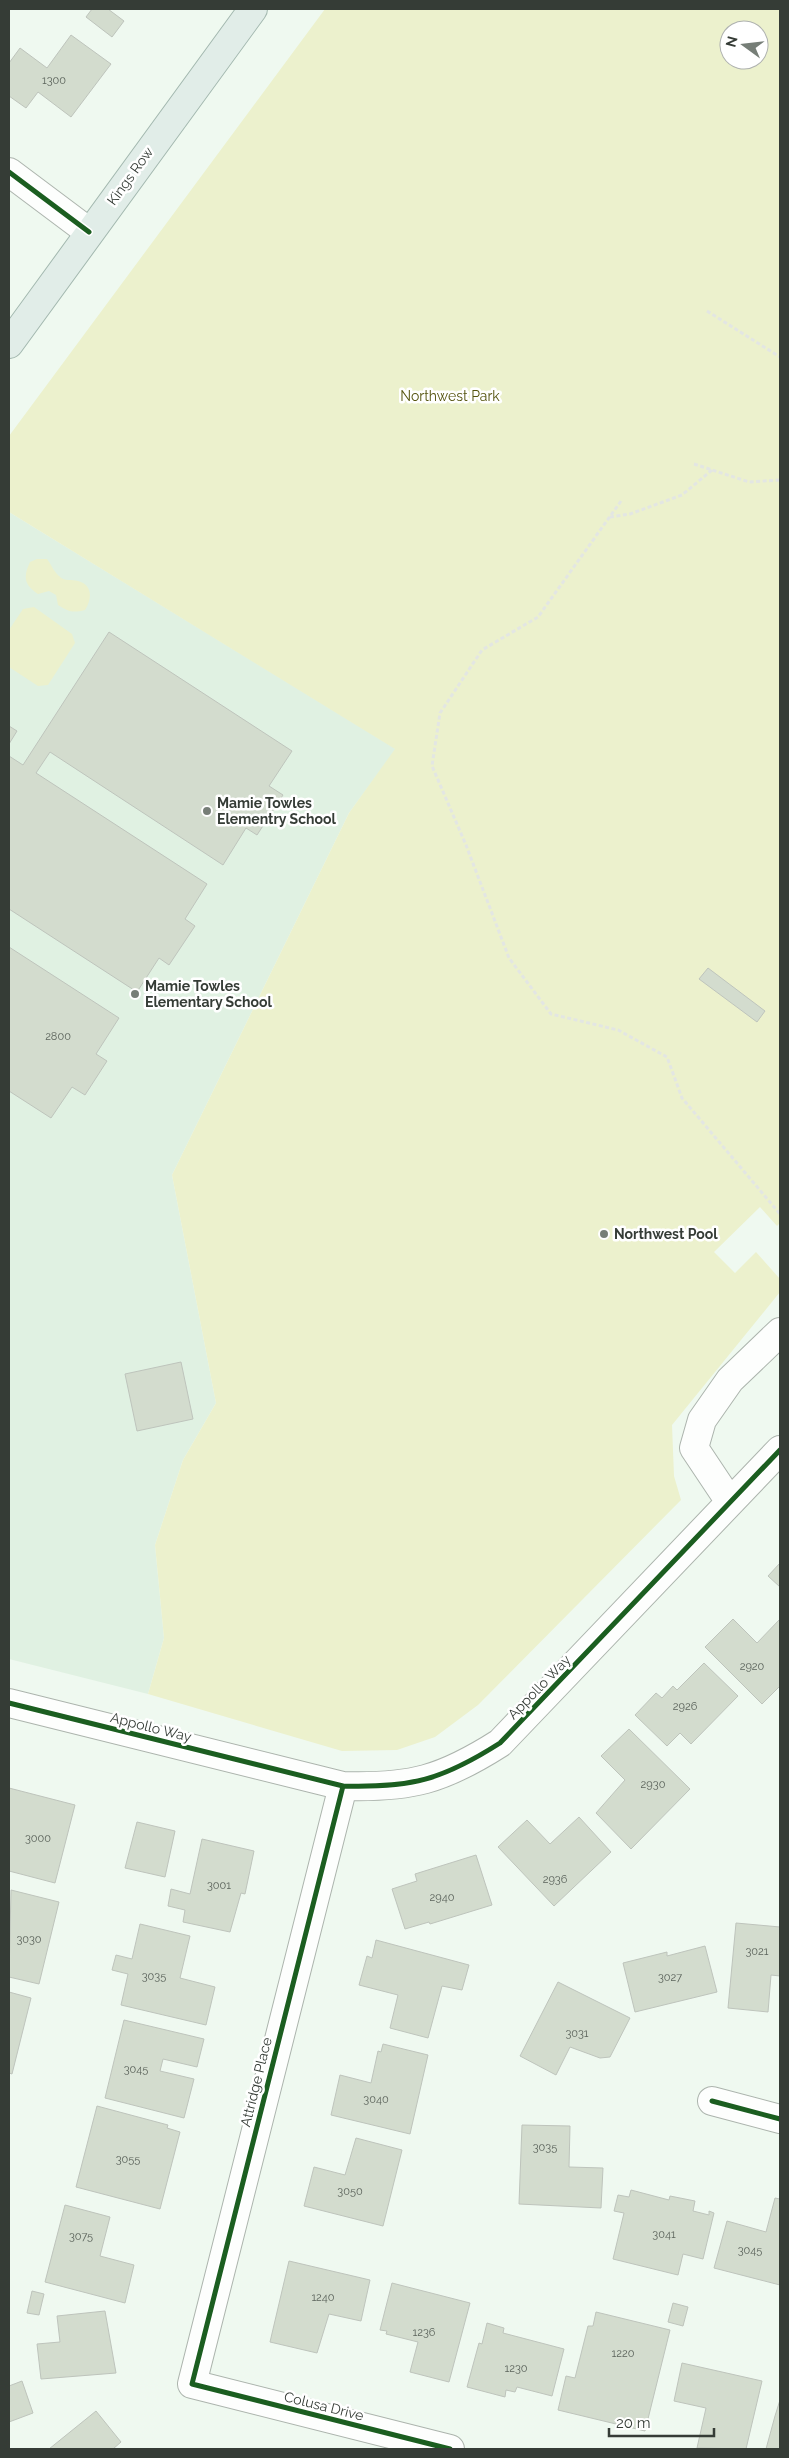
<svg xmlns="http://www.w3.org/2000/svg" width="789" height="2458" font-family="Raleway,sans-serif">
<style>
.built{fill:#e0f1e2}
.green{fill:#ecf1cd;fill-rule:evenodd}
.building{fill:#d3dcce;stroke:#bec4bc}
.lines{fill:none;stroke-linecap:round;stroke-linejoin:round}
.minor-casing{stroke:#acb4ad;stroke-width:30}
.major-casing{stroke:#a3b8af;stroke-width:30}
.path{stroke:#e3e6e3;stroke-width:3;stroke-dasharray:4 2.5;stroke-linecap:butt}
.minor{stroke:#fdfefd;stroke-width:28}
.major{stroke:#e1ede8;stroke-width:28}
.cycleway-casing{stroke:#fff;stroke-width:8}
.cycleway{stroke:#1b5e20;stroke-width:5}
.poi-dot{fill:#767e77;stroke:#fff;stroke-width:2}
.labels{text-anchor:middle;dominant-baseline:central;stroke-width:5;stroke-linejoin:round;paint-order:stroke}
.number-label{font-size:11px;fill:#5c645c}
.street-label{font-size:14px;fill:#353c36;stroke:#fff}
.park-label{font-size:14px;fill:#54530d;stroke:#fff}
.poi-label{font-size:14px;font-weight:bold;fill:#353c36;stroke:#fff;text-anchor:start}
</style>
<rect width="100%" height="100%" fill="#eff9f0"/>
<!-- built -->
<path class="built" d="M9 512 396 749 349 813 172 1175 216 1403 183 1460 155 1545 164 1638 148 1694 9 1659Z"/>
<!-- green -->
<path class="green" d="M325 9H780V1223L777 1226 760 1207 714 1252 735 1273 756 1252 780 1279V1292L672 1425 674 1476 681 1500 478 1705 435 1737 397 1750 342 1751 148 1694 164 1638 155 1545 183 1460 216 1403 172 1175 349 813 395 749 9 512V436ZM729 30H759V60H729Z
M37 559H47C51 564 54 572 59 576 64 582 72 579 78 581 93 585 92 599 85 610 73 613 69 612 58 605L56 595 49 591 38 594C24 585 23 577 30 562Z
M34 607 72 634 75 643 48 685 38 686 9 667V630L23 609Z"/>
<!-- building -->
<path class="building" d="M92 9H108L124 21 112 37 86 17Z
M71 35 111 64 71 117 38 92 26 108 9 96V63L20 48 47 68Z
M109 632 292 751 269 786 283 795 257 835 246 828 223 865 50 752 36 773 207 884 185 919 195 926 169 965 159 958 137 992 9 909V756L23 765Z
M9 726 17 731 9 744Z
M9 947 119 1018 96 1054 107 1061 85 1095 72 1087 51 1118 9 1091Z
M708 968 765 1011 757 1022 699 979Z
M181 1362 193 1419 137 1431 125 1374Z
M780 1563V1587L768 1576Z
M733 1619 757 1643 780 1619V1686L762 1704 705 1647Z
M704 1663 738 1696 691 1744 680 1733 667 1746 635 1715 656 1693 662 1698 673 1686 677 1690Z
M629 1729 690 1789 631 1849 596 1813 625 1780 601 1756Z
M9 1788 75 1805 55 1883 9 1871Z
M579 1817 611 1852 554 1906 498 1847 527 1820 550 1844Z
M137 1822 175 1831 165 1877 125 1868Z
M202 1839 254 1851 245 1894 241 1893 230 1932 183 1922 185 1910 168 1906 171 1889 190 1894Z
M476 1855 492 1905 430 1924 429 1922 405 1929 392 1889 417 1881 415 1874Z
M11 1890 59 1902 39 1984 9 1977Z
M736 1923 780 1927V1976L771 1975 768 2012 728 2008Z
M140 1924 190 1936 180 1978 215 1987 206 2025 121 2005 128 1974 112 1970 116 1955 132 1959Z
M376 1940 469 1965 462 1990 442 1986 428 2038 390 2028 398 1995 359 1985 367 1956 372 1958Z
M705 1946 717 1992 635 2012 623 1963 667 1952V1956Z
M558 1982 630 2018 610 2057 600 2058 570 2047 556 2075 520 2056Z
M9 1992 31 1998 12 2074 9 2073Z
M124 2020 204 2039 197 2067 163 2059 160 2071 194 2079 184 2118 105 2098Z
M383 2044 428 2055 410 2134 331 2115 340 2075 371 2083 378 2051 381 2052Z
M97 2106 168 2125 167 2128 180 2132 160 2209 76 2187Z
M522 2125 570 2126 569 2167 603 2168 601 2208 519 2204Z
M356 2138 402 2150 383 2226 304 2206 314 2167 345 2175Z
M631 2190 669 2200 670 2196 695 2201 693 2211 709 2215V2211L714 2213 703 2259 683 2254 678 2275 613 2259 624 2213 614 2211 618 2195 629 2197Z
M775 2198 780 2199V2285L714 2268 727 2221 766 2232Z
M65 2205 110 2217 100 2256 134 2265 125 2303 45 2282Z
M289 2261 370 2280 361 2321 329 2314 317 2353 270 2342Z
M392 2283 470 2303 449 2382 410 2372 418 2342 386 2334 387 2331 380 2330Z
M32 2291 44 2294 39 2315 27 2313Z
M673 2303 688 2307 683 2326 668 2322Z
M105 2311 116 2373 41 2379 37 2344 60 2342 57 2316Z
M596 2312 670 2330 645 2431 558 2410 566 2376 575 2378 588 2326H593Z
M487 2323 504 2328 503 2333 564 2349 552 2396 517 2387 515 2392 506 2390 505 2397 467 2387 479 2343 482 2344Z
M682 2363 762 2381 746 2449 697 2448 706 2408 674 2401Z
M22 2381 33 2413 9 2422V2386Z
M780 2400V2449H766L775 2416Z
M96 2411 121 2442 113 2449H49Z"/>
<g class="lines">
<defs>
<path id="minor" d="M9 172 89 232
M730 1502 694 1448 702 1420 730 1380 780 1332
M9 1703 343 1786C411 1788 442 1780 500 1743L780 1450
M343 1786 192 2384 450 2449
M712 2101 780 2119"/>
<path id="major" d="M9 344 253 9"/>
</defs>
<!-- minor casing -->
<use href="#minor" class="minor-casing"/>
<!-- major casing -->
<use href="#major" class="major-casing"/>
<!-- path -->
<path class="path" d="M707 311 780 357
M694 464 749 482 780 480
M621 501 538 617 482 650 440 713 432 766 466 845 509 958 551 1014 618 1030 667 1057 682 1098 780 1214
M610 517 630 514 682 495 712 470"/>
<!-- minor -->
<use href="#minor" class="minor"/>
<!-- major -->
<use href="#major" class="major"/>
<defs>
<path id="cycleway" d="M9 172 89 232
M9 1703 343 1786C411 1788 442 1780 500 1743L780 1450
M343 1786 192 2384 450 2449
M712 2101 780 2119"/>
</defs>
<!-- cycleway casing -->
<use href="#cycleway" class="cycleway-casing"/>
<!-- cycleway -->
<use href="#cycleway" class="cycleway"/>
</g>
<!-- markers -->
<g class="poi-dot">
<circle cx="207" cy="811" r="5"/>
<circle cx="135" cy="994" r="5"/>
<circle cx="604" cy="1234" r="5"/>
</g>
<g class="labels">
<!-- number labels -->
<g class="number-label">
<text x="54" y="80">1300</text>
<text x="58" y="1036">2800</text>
<text x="752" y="1666">2920</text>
<text x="685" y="1706">2926</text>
<text x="653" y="1784">2930</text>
<text x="38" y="1838">3000</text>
<text x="555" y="1879">2936</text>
<text x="219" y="1885">3001</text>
<text x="442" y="1897">2940</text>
<text x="29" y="1939">3030</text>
<text x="757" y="1951">3021</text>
<text x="154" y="1976">3035</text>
<text x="670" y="1977">3027</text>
<text x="577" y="2033">3031</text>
<text x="136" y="2069">3045</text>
<text x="376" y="2099">3040</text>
<text x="545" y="2147">3035</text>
<text x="128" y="2159">3055</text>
<text x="350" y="2191">3050</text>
<text x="664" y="2234">3041</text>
<text x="81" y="2236">3075</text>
<text x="750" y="2250">3045</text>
<text x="323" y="2297">1240</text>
<text x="424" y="2332">1236</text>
<text x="623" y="2353">1220</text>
<text x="516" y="2368">1230</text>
</g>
<!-- street labels -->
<g class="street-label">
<text transform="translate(130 176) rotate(-54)">Kings Row</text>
<text transform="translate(539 1687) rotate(-46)">Appollo Way</text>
<text transform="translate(151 1727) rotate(14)">Appollo Way</text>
<text transform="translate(256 2082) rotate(-76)">Attridge Place</text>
<text transform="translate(324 2406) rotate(14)">Colusa Drive</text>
</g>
<!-- park labels -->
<g class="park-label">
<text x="450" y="396">Northwest Park</text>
</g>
<!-- poi labels -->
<g class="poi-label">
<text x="217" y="803">Mamie Towles<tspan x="217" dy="16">Elementry School</tspan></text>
<text x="145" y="986">Mamie Towles<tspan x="145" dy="16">Elementary School</tspan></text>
<text x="614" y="1234">Northwest Pool</text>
</g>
</g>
<!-- border -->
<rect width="789" height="2458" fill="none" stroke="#353c36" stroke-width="20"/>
<!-- north arrow -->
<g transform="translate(744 45) rotate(285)"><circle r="24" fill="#ffffff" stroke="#aeb1af"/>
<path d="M0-4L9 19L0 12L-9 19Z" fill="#767e77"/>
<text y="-8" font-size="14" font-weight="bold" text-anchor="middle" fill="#353c36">N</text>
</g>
<!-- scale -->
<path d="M609 2428v8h105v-8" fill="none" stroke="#353c36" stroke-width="2.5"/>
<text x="616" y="2428" font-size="15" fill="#353c36" stroke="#ffffff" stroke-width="4" paint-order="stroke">20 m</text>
</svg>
